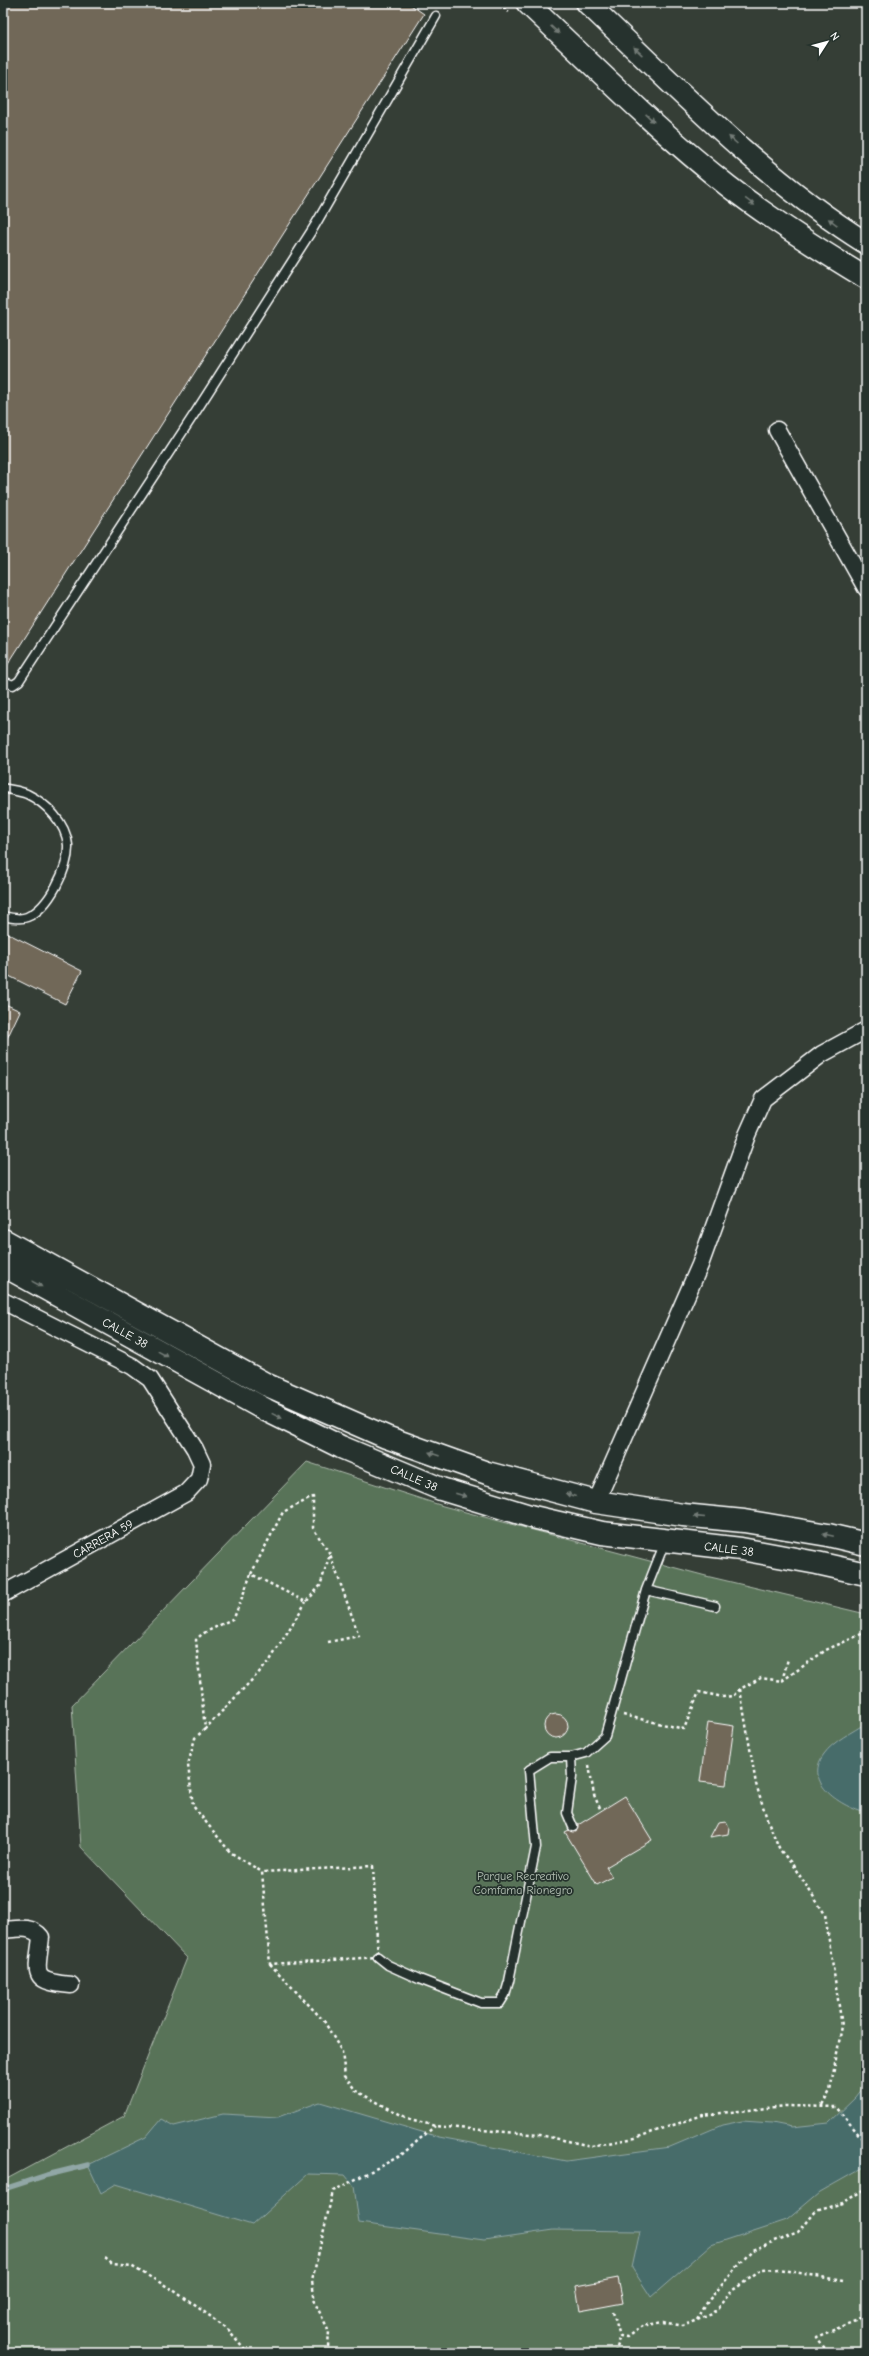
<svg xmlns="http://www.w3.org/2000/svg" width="869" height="2356" font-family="'Comic Neue',sans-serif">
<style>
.green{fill:#597358;stroke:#acb9ac}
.water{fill:#476c6a;stroke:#91a7a6}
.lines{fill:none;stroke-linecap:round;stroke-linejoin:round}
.stream{stroke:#91a7a6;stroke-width:5.5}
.building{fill:#716859;stroke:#fff}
.service-casing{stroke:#fff;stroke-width:11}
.minor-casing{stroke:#fff;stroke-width:19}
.tertiary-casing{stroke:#fff;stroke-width:24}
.primary-casing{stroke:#fff;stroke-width:25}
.path{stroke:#fff;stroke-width:2.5;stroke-dasharray:3 3;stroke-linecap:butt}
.service{stroke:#26332d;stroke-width:8}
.minor{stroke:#26332d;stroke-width:16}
.tertiary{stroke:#26332d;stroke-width:21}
.primary{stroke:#26332d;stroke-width:22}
.oneway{fill:#727a76}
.labels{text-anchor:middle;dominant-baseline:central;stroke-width:3.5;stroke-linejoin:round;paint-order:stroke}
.street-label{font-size:12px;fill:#fff;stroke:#26332d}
.park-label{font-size:12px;fill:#b4c0b4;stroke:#26332d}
</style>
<rect width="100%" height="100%" fill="#353e36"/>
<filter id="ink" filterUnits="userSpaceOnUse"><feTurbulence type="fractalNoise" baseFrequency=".025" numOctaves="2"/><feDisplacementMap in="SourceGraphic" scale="8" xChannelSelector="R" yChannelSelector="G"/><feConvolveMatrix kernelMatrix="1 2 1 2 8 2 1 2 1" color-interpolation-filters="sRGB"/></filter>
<g filter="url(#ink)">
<!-- green -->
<path class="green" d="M307 1462 443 1506 706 1576 866 1614V2353H3V2181L124 2116 187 1958 81 1847 72 1705Z"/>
<!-- water -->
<path class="water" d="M866 1723V1813C843 1807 802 1784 824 1754 833 1741 853 1732 866 1723Z
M866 1892V1943C861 1925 861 1909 866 1892Z
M866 2084V2166L820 2192 787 2220 711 2245 651 2297 632 2268 640 2231 553 2230 484 2240 359 2223 354 2186 345 2175 308 2174 252 2225 116 2184 101 2193 88 2165 146 2137 161 2119 174 2126 223 2114 278 2117 320 2102 439 2137 566 2161 670 2147 722 2125 742 2121 772 2123 792 2127 829 2123 856 2097Z"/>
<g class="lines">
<!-- stream -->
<path class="stream" d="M3 2194 7 2188 47 2175 88 2165"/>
</g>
<!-- building -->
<path class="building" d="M3 3H408L424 14 3 672Z
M3 931 82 971 65 1004 3 973Z
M3 1003 20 1011 3 1047Z
M544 1726a12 12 0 1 1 24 0a12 12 0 1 1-24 0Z
M708 1722 734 1726 726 1785 700 1782Z
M625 1796 652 1840 606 1867 612 1877 597 1885 565 1832 569 1830 576 1832 578 1825Z
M726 1821 729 1827 728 1834 710 1837 718 1822Z
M618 2278 623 2303 580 2311 576 2286Z"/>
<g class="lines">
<defs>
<path id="service" d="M3 681 13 685 19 681 195 413 314 227 436 16
M3 788C10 790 20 791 27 794 46 803 66 823 68 845 69 868 49 908 27 917 20 920 11 918 3 916
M646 1590 715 1606
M571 1757 572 1777 567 1813 573 1827
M378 1957 388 1965 419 1979 481 2003H500L505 1995 509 1981 536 1847 529 1770 550 1757H571L586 1753 605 1736 646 1590 665 1542"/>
<path id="minor" d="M777 430 866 588
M3 1301 132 1366 150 1379 195 1449 202 1464 199 1479 186 1493 3 1594
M596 1502 700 1265 747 1135 763 1099 822 1054 866 1030
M3 1930C17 1929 31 1925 41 1937 37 1974 29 1981 71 1985"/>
<path id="tertiary" d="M527 3C593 65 657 130 728 186 772 220 818 249 866 278
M587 3C676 87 762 178 866 243"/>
<path id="primary" d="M3 1240 267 1385 386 1437 487 1473 596 1502 683 1515 744 1521 828 1535 866 1544
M3 1265 266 1410 341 1447 441 1489 533 1517 602 1533 741 1549 817 1563 866 1574"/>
</defs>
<!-- service casing -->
<use href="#service" class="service-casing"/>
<!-- minor casing -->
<use href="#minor" class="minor-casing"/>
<!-- tertiary casing -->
<use href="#tertiary" class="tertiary-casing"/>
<!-- primary casing -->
<use href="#primary" class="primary-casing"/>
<!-- path -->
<path class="path" d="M499 3 509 12
M251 1574 283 1512 313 1497V1528L330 1554 320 1586 306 1602 251 1574 234 1618 202 1634 196 1640 205 1729 269 1662 306 1602
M328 1642 359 1636 330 1554
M782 1681 826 1650 866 1632
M740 1689 756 1784 767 1819 780 1850 792 1864 825 1914 842 2026 830 2091 822 2106
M623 1715 684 1729 699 1692 723 1697 733 1696 740 1689 761 1678 782 1681 788 1659
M205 1729 195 1738 188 1765 193 1806 230 1852 262 1872
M589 1765 594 1795 601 1811
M373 1866 378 1957 270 1964 262 1872Z
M270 1964 324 2021 342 2052 345 2076 356 2091 407 2118 435 2126 540 2135 591 2146 635 2138 703 2115 785 2106 836 2107 866 2143
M105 2258 112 2264 131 2266 173 2290 227 2328 248 2353
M613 2312 620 2336 627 2337 642 2326 663 2322 682 2326 712 2314 733 2290 762 2270 778 2269 843 2281
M697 2320 708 2301 752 2250 798 2232 815 2211 843 2203 866 2188
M326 2353 328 2348 329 2331 315 2303 312 2281 333 2191 400 2156 435 2126
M614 2353 620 2336
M827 2353 816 2337 866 2317"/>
<!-- service -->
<use href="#service" class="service"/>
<!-- minor -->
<use href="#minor" class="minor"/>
<!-- tertiary -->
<use href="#tertiary" class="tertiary"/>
<!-- primary -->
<use href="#primary" class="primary"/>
</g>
<!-- one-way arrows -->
<defs><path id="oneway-solid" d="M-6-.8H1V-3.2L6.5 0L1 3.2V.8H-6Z"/></defs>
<g class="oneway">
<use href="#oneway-solid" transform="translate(555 30) rotate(43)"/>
<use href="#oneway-solid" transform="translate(638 51) rotate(-137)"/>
<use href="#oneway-solid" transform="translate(650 118) rotate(43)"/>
<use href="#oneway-solid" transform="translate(733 140) rotate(-138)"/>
<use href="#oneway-solid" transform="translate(750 202) rotate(36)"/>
<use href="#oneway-solid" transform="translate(833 222) rotate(-144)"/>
<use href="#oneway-solid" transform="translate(37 1284) rotate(29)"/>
<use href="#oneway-solid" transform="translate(163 1354) rotate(29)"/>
<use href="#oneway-solid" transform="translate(277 1416) rotate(26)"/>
<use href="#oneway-solid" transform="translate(434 1454) rotate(-160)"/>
<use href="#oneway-solid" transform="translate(461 1495) rotate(17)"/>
<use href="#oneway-solid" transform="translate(571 1495) rotate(-165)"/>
<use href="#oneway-solid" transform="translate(699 1517) rotate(-175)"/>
<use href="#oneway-solid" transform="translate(828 1535) rotate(-168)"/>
</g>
</g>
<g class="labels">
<!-- street labels -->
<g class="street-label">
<text transform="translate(125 1333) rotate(29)">CALLE 38</text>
<text transform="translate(414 1478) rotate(23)">CALLE 38</text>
<text transform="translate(103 1539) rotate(-29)">CARRERA 59</text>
<text transform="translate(729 1549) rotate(7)">CALLE 38</text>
</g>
<!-- park labels -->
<g class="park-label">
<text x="523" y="1876">Parque Recreativo<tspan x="523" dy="14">Comfama Rionegro</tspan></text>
</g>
</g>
<!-- margin -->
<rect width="869" height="2356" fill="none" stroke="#26332d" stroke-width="16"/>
<rect x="8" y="8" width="853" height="2340" fill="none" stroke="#fff" stroke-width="1.5" filter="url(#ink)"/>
<!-- north arrow -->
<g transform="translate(827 42) rotate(54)" stroke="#26332d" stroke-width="3" paint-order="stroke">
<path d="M0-3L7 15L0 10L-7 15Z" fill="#ffffff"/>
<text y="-6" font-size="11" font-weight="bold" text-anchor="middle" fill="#ffffff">N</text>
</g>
</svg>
